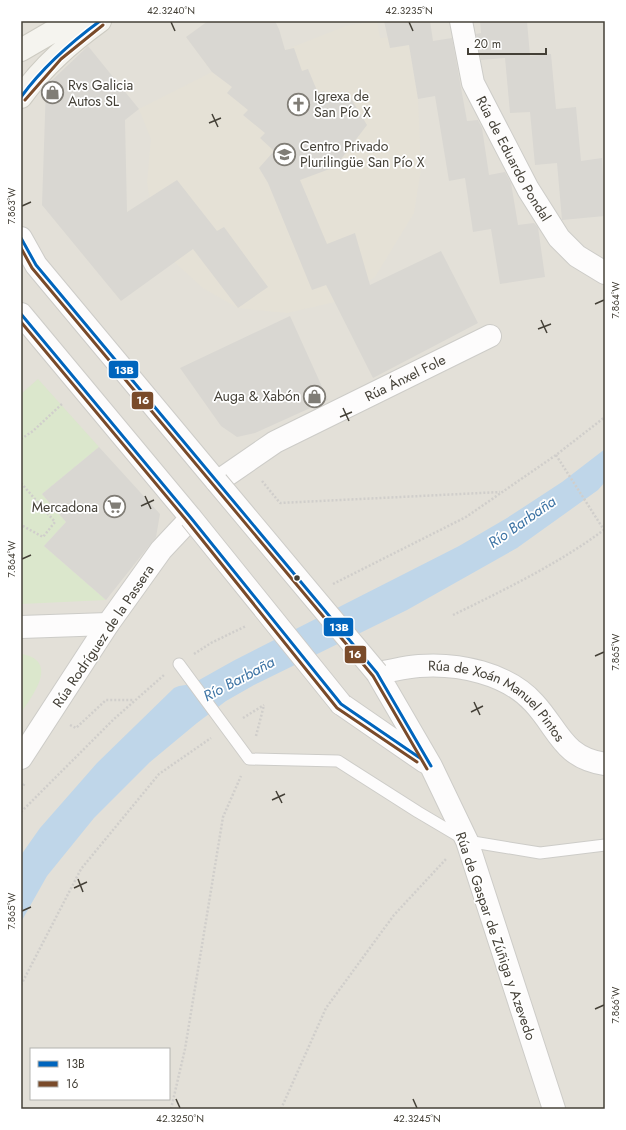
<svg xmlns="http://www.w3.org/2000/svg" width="626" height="1130" font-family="Jost,sans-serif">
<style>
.residential{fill:#e3e0d8;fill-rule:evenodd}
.education{fill:#e5e1d6}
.green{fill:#dbe7cc}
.water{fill:#bfd6e9}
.building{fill:#d9d7d2}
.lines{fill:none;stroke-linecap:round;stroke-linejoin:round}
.lane-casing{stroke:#cdccc8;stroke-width:13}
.street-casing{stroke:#cdccc8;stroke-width:24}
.secondary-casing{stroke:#cdcbc2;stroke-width:24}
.path{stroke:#d0cecb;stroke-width:2.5;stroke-dasharray:2 2;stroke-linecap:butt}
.lane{stroke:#fdfcfc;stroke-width:11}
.street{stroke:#fdfcfc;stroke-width:22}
.secondary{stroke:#f5f4ef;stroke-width:22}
.street-bridge-casing{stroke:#cdccc8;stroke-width:24;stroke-linecap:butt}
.street-bridge{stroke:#fdfcfc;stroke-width:22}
.bus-1-casing{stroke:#fff;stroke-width:6}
.bus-2-casing{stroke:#fff;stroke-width:6}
.bus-1{stroke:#0065bd;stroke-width:3}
.bus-2{stroke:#7a4b2a;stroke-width:3}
.ticks{fill:none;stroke:#444037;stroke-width:1.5}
.bus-dot{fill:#444037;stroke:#fff;stroke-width:1.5}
.labels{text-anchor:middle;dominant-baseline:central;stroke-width:3.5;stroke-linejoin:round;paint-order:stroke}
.poi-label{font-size:14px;fill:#444037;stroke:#fff;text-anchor:start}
.street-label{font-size:14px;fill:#444037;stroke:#fff}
.water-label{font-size:15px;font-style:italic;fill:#3c73a4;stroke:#fff}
.line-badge{stroke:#fff;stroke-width:1.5}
.badge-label{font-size:11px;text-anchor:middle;font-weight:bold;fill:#fff}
.neatline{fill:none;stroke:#444037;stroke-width:1.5}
.ticks-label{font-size:10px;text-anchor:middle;fill:#444037}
</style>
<rect width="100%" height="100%" fill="#efeeea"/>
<!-- residential -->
<path class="residential" d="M21 21H605V1109H21ZM31 1049H169V1099H31Z"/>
<!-- education -->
<path class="education" d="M208 21 278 26 285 50 346 26 377 21 380 38 388 37 390 48 409 45 418 99 421 169 414 213 375 277 335 302 287 313 238 308 203 288 172 260 155 228 147 182 151 139 139 109 212 72 186 37Z"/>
<!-- green -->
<path class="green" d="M38 379 99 447 42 494 66 522 44 546 106 600 21 604V394Z
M22 654C60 661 32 696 21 713Z"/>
<!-- water -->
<path class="water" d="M605 449V482L598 490 517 548 407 610 254 685 226 701 197 723 150 762 94 818 47 876 21 922V855L40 828 97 763 174 688 179 686 192 684 233 661 459 546 507 518 562 482Z"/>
<!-- building -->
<path class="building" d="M208 21H275L279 29 285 50 294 48 302 71 308 69 318 93 324 91 328 98 347 92 367 125 335 167 300 180 327 244 355 233 370 285 441 251 478 323 373 378 326 285 312 290 268 183 259 168 274 151 260 138 265 133 243 115 248 110 227 93 232 87 212 72 186 37Z
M384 21H430L433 41 452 38 467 121 478 120 482 128 489 175 505 172 511 183 518 225 534 223 538 227 545 277 500 284 491 229 473 232 465 178 449 181 435 96 418 99 409 45 390 48Z
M480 21H527L530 56 551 54 556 109 576 107 581 161 602 158 605 216 562 220 557 163 535 165 530 112 510 113 505 58 481 60 476 34 481 33Z
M88 46 139 109 125 120 127 212 177 180 217 231 224 227 268 287 238 308 193 249 121 301 42 205 46 86Z
M290 316 328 400 255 433 237 437 221 426 180 368Z
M99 447 160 514 156 537 106 600 44 546 66 522 42 494Z"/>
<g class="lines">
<defs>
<path id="lane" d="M179 664 249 759 338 761 418 812 467 841 540 853 605 845"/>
<g id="street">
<path id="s1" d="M461 21 473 83 528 189 559 238 577 256 605 273"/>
<path id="s2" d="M21 238 36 265 217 482 275 442 490 336"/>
<path d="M21 314 191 518 161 550 108 624 21 758"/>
<path d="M21 627 108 624"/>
<path d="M341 704 425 762"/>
<path id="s3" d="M554 1109 467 841 431 766 377 673C391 671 405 667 419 666 458 663 507 673 534 703 559 730 563 758 605 764"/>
</g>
<path id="secondary" d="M21 50 71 21
M21 97C43 66 70 43 100 21"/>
</defs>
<!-- lane casing -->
<use href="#lane" class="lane-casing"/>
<!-- street casing -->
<use href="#street" class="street-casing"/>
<!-- secondary casing -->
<use href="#secondary" class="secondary-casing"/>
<!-- path -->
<path class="path" d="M21 439 33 431 63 403
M556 455 604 530
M262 481 280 503 500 492
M21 483 55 522 43 537 21 525
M333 584 466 517 556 455 605 417
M453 615C504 590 560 563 605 529
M194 654 211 643 246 626
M243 718 264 705
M70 725 76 728 106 700H134
M256 736 264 705
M21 789 25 783
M21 812 114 719 164 675
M21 985 81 869 159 774 211 738
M171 1109 185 1049 223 817 241 776
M281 1109 326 1008 394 915 447 858"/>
<!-- lane -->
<use href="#lane" class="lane"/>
<!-- street -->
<use href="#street" class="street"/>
<!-- secondary -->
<use href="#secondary" class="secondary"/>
<defs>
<path id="street-bridge" d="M217 482 377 673
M191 518 341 704"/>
</defs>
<!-- street-bridge casing -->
<use href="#street-bridge" class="street-bridge-casing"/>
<!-- street-bridge -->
<use href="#street-bridge" class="street-bridge"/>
<defs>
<path id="bus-1" d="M21 97C43 67 70 43 100 21
M21 238 36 265 377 673 431 766
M21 314 191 518 341 704 420 758"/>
<path id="bus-2" d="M25 100 61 59 103 25
M21 248 32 268 373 676 427 769
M21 322 187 521 337 708 417 762"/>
</defs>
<!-- bus-1 casing -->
<use href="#bus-1" class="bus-1-casing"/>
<!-- bus-2 casing -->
<use href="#bus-2" class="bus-2-casing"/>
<!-- bus-1 -->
<use href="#bus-1" class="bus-1"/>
<!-- bus-2 -->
<use href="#bus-2" class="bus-2"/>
</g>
<!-- ticks -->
<path class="ticks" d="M171 22 175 31M409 22 413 31M212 114 218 127M209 123 221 118M22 206 31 202M595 304 604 300M541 320 547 333M538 329 551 324M343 408 349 421M340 417 352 412M145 496 151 509M141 506 154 500M22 559 31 555M595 656 604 652M474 702 480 715M471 712 483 706M276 791 282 803M272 800 285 794M78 879 83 892M74 888 87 882M22 911 31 907M595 1009 604 1005M176 1099 180 1108M413 1099 417 1108"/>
<!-- icons -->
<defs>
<symbol id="shop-ring" viewBox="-11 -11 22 22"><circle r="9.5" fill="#fff" stroke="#807d76" stroke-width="1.5"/><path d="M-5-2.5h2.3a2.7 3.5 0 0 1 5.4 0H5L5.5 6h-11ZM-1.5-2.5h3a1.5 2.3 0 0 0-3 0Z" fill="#807d76"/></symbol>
<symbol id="church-ring" viewBox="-11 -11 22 22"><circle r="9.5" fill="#fff" stroke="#807d76" stroke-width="1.5"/><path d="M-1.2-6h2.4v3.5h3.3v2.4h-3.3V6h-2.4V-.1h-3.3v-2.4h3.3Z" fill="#807d76"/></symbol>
<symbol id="school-ring" viewBox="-11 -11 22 22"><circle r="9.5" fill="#fff" stroke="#807d76" stroke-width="1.5"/><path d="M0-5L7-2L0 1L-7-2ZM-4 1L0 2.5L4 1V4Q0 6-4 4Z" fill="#807d76"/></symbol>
<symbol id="supermarket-ring" viewBox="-11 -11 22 22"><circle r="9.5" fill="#fff" stroke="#807d76" stroke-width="1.5"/><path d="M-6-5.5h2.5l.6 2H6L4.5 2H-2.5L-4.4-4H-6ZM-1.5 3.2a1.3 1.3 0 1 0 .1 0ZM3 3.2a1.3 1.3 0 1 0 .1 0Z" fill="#807d76"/></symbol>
</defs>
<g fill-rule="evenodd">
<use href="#shop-ring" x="40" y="80" width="25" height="25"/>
<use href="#church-ring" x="286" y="92" width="25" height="25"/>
<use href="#school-ring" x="272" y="142" width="25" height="25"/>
<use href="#shop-ring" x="302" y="384" width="25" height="25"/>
<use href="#supermarket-ring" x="102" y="494" width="25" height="25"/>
</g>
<!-- markers -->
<circle class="bus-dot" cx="297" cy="578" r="3.5"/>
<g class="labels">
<!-- poi labels -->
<g class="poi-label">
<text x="68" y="85">Rvs Galicia<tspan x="68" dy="16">Autos SL</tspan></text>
<text x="314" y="96">Igrexa de<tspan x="314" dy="16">San Pío X</tspan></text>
<text x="300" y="146">Centro Privado<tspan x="300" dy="16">Plurilingüe San Pío X</tspan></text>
<text x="300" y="396" text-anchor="end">Auga &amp; Xabón</text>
<text x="98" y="507" text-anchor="end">Mercadona</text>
</g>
<!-- street labels -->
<g class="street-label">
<text stroke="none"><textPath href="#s1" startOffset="149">Rúa de Eduardo Pondal</textPath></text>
<text stroke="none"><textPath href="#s2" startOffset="529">Rúa Ánxel Fole</textPath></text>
<text transform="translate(103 636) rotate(-56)">Rúa Rodríguez de la Passera</text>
<text stroke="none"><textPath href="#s3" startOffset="605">Rúa de Xoán Manuel Pintos</textPath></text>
<text transform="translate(496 936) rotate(71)">Rúa de Gaspar de Zúñiga y Azevedo</text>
</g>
<!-- water labels -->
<g class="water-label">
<text transform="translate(522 522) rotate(-35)">Río Barbaña</text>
<text transform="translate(239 679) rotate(-28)">Río Barbaña</text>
</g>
</g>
<g class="line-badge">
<rect x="108" y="360" width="31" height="19" rx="4" fill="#0065bd"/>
<rect x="131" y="391" width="23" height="19" rx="4" fill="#7a4b2a"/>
<rect x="323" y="617" width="31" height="20" rx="4" fill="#0065bd"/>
<rect x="344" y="645" width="23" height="19" rx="4" fill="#7a4b2a"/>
</g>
<g class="badge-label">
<text x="124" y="374">13B</text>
<text x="143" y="404">16</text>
<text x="339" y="631">13B</text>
<text x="355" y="658">16</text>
</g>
<!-- border -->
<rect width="626" height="1130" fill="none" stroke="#ffffff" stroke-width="44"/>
<!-- legend -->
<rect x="30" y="1048" width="140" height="52" fill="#ffffff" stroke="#b4b3af"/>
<rect x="38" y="1061" width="20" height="6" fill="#0065bd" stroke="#b4b3af"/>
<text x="66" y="1068" font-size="12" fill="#444037">13B</text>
<rect x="38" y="1081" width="20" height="6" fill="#7a4b2a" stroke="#b4b3af"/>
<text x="66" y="1088" font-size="12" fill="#444037">16</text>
<!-- scale -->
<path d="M468 48v6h78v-6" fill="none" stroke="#444037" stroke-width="2"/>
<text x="474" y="48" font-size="12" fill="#444037" stroke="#ffffff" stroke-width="3" paint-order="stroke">20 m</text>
<rect x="22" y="22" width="582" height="1086" class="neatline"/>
<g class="ticks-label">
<text x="171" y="14">42.3240°N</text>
<text x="409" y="14">42.3235°N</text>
<text transform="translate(11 206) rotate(-90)" y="4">7.863°W</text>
<text transform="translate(615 300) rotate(-90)" y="4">7.864°W</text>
<text transform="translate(11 559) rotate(-90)" y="4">7.864°W</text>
<text transform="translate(615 652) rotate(-90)" y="4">7.865°W</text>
<text transform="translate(11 911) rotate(-90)" y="4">7.865°W</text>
<text transform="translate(615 1005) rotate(-90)" y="4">7.866°W</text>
<text x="180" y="1122">42.3250°N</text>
<text x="417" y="1122">42.3245°N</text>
</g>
</svg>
